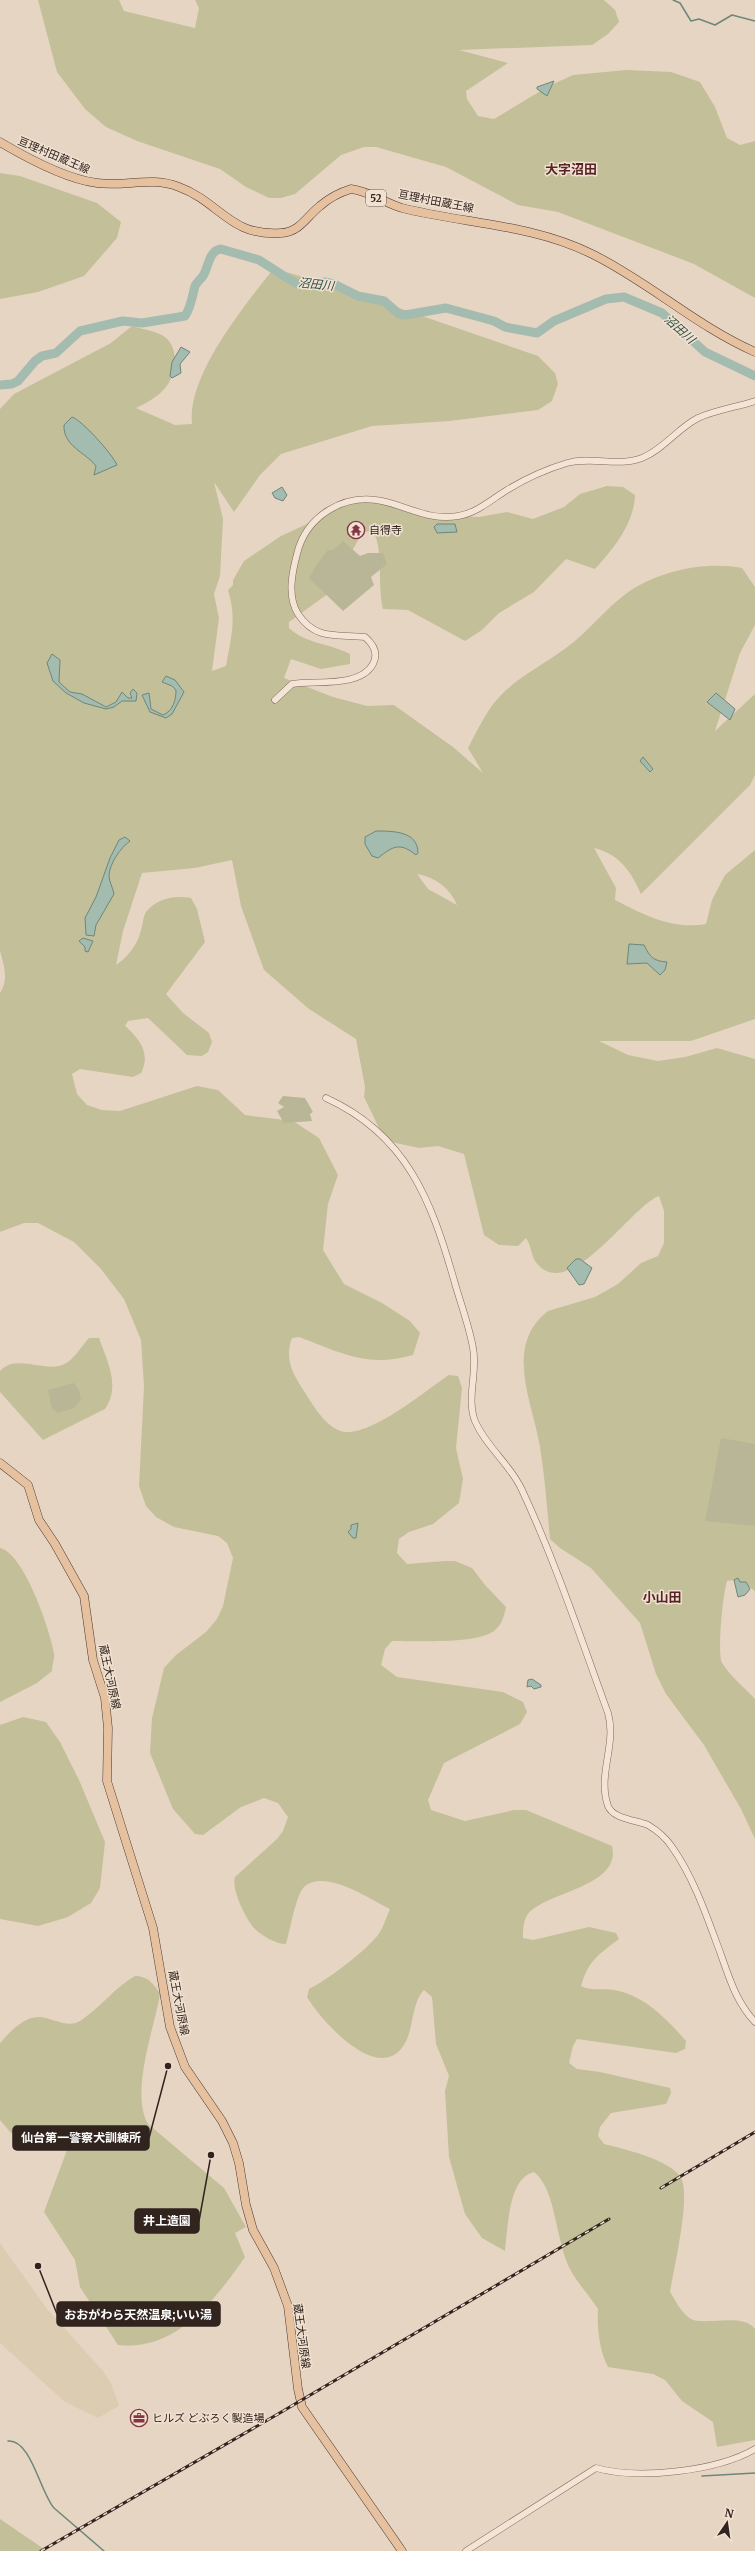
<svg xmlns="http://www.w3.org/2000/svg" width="755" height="2551" font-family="Merriweather,'Noto Sans JP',serif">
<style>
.farmland{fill:#dcccb1}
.green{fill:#c3bf99;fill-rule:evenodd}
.cemetery{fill:#b9b697}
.water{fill:#a4bbaf;stroke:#6d877b}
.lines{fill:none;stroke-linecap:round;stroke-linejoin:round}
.stream{stroke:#6d877b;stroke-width:1.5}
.river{stroke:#a4bbaf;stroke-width:9}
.minor-casing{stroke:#7f675c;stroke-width:7}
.major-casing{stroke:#4d3730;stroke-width:9}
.minor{stroke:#f3e4d5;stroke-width:6}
.major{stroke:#e6c19f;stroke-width:8}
.rail-casing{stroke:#31231e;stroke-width:3}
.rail{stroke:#f0e1d1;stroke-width:1.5;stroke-dasharray:4.5;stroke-linecap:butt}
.labels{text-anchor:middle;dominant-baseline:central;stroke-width:3;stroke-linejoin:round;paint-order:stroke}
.shield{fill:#f0e1d1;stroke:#6a5c54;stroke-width:1}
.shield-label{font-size:10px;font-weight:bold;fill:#31231e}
.street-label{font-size:11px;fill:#31231e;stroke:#f0e1d1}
.poi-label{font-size:11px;fill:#31231e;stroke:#f0e1d1;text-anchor:start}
.water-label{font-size:12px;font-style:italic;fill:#2f4f46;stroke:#f0e1d1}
.quarter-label{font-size:13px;font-weight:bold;fill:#582324;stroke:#f0e1d1}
.leader{fill:none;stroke:#31231e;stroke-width:1.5}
.callout-dot{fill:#31231e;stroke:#f0e1d1;stroke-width:1.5}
.callout{fill:#31231e;stroke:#31231e;stroke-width:1.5}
.callout-label{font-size:12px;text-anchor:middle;font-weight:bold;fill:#fff}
</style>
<rect width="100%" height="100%" fill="#e7d5c3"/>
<!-- farmland -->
<path class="farmland" d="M0 2243 47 2309 103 2371 111 2383 119 2406 98 2418 65 2402 0 2343Z"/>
<!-- green -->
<path class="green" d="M38 0H119L124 11 195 28 199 8 195 0H604L615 10 619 22 608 34 592 45 459 50 508 63 466 91 467 99 478 116 494 119 549 86 573 75 626 70 671 72 700 82 715 107 727 138 740 145 755 141V298L694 264 558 212 518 205 446 167 376 147H364L341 155 295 194 281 198H269L246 187 220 169 137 141 106 127 85 109 57 72Z
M0 173 20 176 97 203 121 222 117 238 84 276 38 292 0 299Z
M282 271 335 286 538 356 555 373 558 384 552 401 538 410 450 421 372 426 281 454 260 475 234 512 214 482 223 519 220 576 214 594 219 618 212 671 226 666C231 637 237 619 228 590L233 585V580L244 561 281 536 307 524 323 509 341 500 358 497 443 515 479 517 507 512 533 519 564 507 580 494 607 486 623 487 635 495C634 524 614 548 595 569L566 559 534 592 499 613 482 630 465 641 408 610 383 609C377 585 384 551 373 530L362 533 329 593 289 622V628C306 644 329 643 350 654V664L321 669 291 659 284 678 333 697 367 706 394 705 453 747 483 773 468 748C476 733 484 716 494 703 513 679 542 666 566 648 588 632 605 609 627 593 658 571 705 561 742 568L755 587V625L740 653 715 731 755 694V775L750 785 641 894C631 871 619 854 594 848L616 888 615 900C644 915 673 930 706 924L712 900 725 875 755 850V1019L691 1041H599L628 1055 658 1061 685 1057 717 1048 755 1059V1591C746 1584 739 1578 727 1581 723 1593 717 1653 722 1663 730 1676 745 1688 755 1699V1839L741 1809 704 1745 666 1694 656 1674 640 1623 591 1568 560 1548 550 1539C547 1508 545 1478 540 1447 533 1403 503 1346 548 1311L595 1297 618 1284 641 1263 658 1256 664 1243V1211L659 1196C631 1206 567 1307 535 1261 531 1254 531 1245 526 1238L518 1246 499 1245 484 1235 464 1154 438 1146 419 1148 391 1142 380 1130 364 1097 365 1087 356 1039 309 1009 264 970 241 906 232 860 195 868 142 873 123 931 116 965C128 957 138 944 141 930 143 925 143 916 146 912 157 898 175 895 191 898L197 909 205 942 166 994 183 1013 209 1033 212 1042 208 1052 202 1056 187 1055 148 1018 128 1021 125 1026C140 1039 151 1054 141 1073L133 1077 80 1069 72 1074 77 1094 87 1105 102 1110 120 1111 197 1086 218 1090 245 1115 293 1121 319 1138 338 1175 328 1204 323 1250 344 1284 382 1303 410 1321 420 1333 413 1355C367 1368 342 1353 299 1337L292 1338C284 1359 293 1374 304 1391 313 1405 323 1423 338 1430 364 1443 426 1390 449 1375L458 1376 462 1388 456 1448 463 1479 459 1503 433 1524 409 1532 399 1539 397 1553 407 1564 445 1561H455L472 1568 485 1585 506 1607C504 1616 502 1625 494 1631 478 1644 414 1641 392 1641L385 1649 381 1665 397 1677 503 1692 523 1702 527 1712 520 1724 444 1763 428 1800 431 1810 465 1821 514 1810H526L612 1846C622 1887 547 1891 528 1914 523 1921 523 1930 523 1938L533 1940 589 1927 616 1933 619 1939C599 1954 588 1961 581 1986 588 1991 605 1988 614 1990 644 1995 667 2019 686 2041L685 2049 676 2053 577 2039 573 2046 569 2063 577 2069 600 2072 670 2088 671 2093 666 2104 611 2113 600 2127 598 2136 604 2144C623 2149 670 2159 681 2178 691 2196 674 2268 670 2292 676 2301 681 2313 691 2319 704 2326 744 2312 755 2329V2440L717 2447 713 2422 682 2401 665 2380 653 2374 608 2367C599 2350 597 2327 598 2309 590 2296 578 2284 571 2271 555 2242 557 2190 534 2172 508 2178 508 2228 505 2251L482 2238 465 2214 449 2157 445 2091 449 2076 436 2044 432 1997 424 1990C410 2004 415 2033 401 2049 374 2081 320 2019 307 1997L309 1989C326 1981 370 1948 380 1932 384 1925 387 1916 390 1909 370 1899 326 1869 305 1886 296 1893 290 1931 286 1944 276 1944 262 1936 255 1929 246 1920 231 1889 235 1877L277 1839 283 1831 288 1817 278 1803 264 1798 241 1807 203 1835 195 1834 173 1809 150 1753 152 1718 164 1668 176 1655 206 1632 217 1619 223 1606 233 1558 227 1543 218 1536 174 1527 156 1517 146 1506 139 1486 144 1386 141 1340 124 1299 101 1269 74 1242 38 1223H24L0 1232V993C9 979 4 966 0 951V409L14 394 111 343 132 326C142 329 157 331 165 337 179 348 177 373 166 387 159 396 147 403 136 408L175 425 192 424C187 376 242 309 270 273ZM417 874C435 877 450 888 457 905L428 889Z
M89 1338H99C107 1361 121 1386 105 1409L43 1440 0 1392V1371C18 1352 48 1376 68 1362 76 1356 82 1346 89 1338Z
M0 1548C24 1553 50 1630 54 1653 55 1658 52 1665 52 1671L37 1683 0 1702Z
M23 1717 46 1722 60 1742 79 1780 105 1842 100 1888 91 1903 68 1917 38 1926 0 1919V1725Z
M135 1976C148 1976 154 1984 160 1994 154 2030 130 2092 148 2124L224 2188 246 2227 235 2233 245 2257C215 2300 176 2352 118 2345L80 2287 75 2260 44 2212 67 2150 11 2133 0 2120V2043C9 2033 23 2017 38 2017 52 2017 67 2029 80 2021 100 2008 114 1988 135 1976Z
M0 2519 47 2551H0Z"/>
<!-- cemetery -->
<path class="cemetery" d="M343 541 360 556 368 553H383L387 564 371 577 374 585 343 611 309 578 316 565 328 550H333Z
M283 1096 305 1098 313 1112 310 1114 312 1121 284 1123 277 1111 284 1107 278 1103Z
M74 1383 79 1390 81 1400 74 1408 58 1413 52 1409 48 1390Z
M721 1438 755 1444V1526L705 1521Z"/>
<!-- water -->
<path class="water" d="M554 81 547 96 537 89V87Z
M181 347 190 352 180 364 181 373 172 378 170 376 172 362Z
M72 417C82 420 113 455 117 465L94 475 96 466C85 452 63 446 64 425Z
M282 487 287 495 283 501 275 498 272 493Z
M437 524H455L457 532 437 533 434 527Z
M52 654 60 660 59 682 70 692 82 694 106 707 116 702 122 692 128 698H132L130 693 133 689 137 693 136 701H122L114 707 106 709 84 703 66 693 53 681 47 663Z
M166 676 175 680 184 692 172 714 166 718 150 712 142 695 149 693 151 709 163 715C173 711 176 700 176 690L172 686 162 682Z
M716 693 735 709 730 720 707 702Z
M643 757 653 769 650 772 640 761Z
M376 831C393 831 418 831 418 853L416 855C400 842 393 846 378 858L372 856 365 844V837Z
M125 837 130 841C121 847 109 864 109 876 109 881 113 888 114 894L96 925 94 936 86 935 85 918 96 897 110 858 119 840Z
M83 938 93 941 88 952 85 951V947L79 941Z
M629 944 644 945C650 957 653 961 667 962L665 970 660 975 647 963 627 964Z
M576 1259H580L592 1268 584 1284 579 1285 567 1268Z
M358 1523 356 1538H353L348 1532 351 1529V1525Z
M738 1578 740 1582H746L750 1589 745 1595 738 1597 734 1580Z
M532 1679 541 1685V1687L534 1689 531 1686 527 1687 528 1680Z"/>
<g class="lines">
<!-- stream -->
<path class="stream" d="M673 0 680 3 691 21 699 19 715 25 732 15 755 21
M8 2441C31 2439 40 2492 54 2508L104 2551
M702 2476 755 2473"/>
<!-- river -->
<path class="river" d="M0 385 12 384 18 381 35 361 42 356 56 353 80 331 123 321 142 323 185 316C191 307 192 297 195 286 197 282 200 280 203 276 209 267 208 251 221 249L259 260 295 283 310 285 325 282 334 284 358 296 384 301 399 314 405 315 446 308 494 321 505 327 537 333 554 321 606 299 624 297 662 313 705 352 755 376"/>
<defs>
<path id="minor" d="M275 700 292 684C316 680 360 688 373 664 379 653 373 644 365 637 337 634 316 641 298 614 287 596 292 573 297 554 306 516 344 493 382 501 409 507 430 521 458 516 477 513 492 499 507 490 525 479 547 469 567 463 591 456 619 467 642 458 664 449 678 428 698 418 716 410 737 407 755 401
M326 1098C407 1135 431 1200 454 1280 460 1302 469 1325 473 1348 478 1372 466 1398 475 1421 486 1447 511 1465 522 1490 556 1563 581 1639 608 1713 617 1745 597 1774 608 1806 613 1819 636 1820 648 1825 658 1831 666 1838 672 1847 694 1878 707 1917 720 1952 729 1977 736 2002 755 2022
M466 2551 596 2468C639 2480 717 2471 755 2449"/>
<path id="major" d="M0 142C27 158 66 179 97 183 125 187 152 176 179 187 220 202 230 237 281 233 300 232 306 217 320 206 328 199 341 192 351 189 369 191 385 203 402 208 466 224 532 224 592 254 649 282 696 326 755 352
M0 1463 28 1485 39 1520 55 1544 84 1596 93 1660 105 1698 108 1728 107 1781 153 1928 170 2027 185 2067 222 2121 233 2143 239 2163 246 2205 253 2230 274 2268 288 2306 298 2389 302 2407 402 2551"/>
</defs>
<!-- minor casing -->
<use href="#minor" class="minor-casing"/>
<!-- major casing -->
<use href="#major" class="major-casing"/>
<!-- minor -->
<use href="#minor" class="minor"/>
<!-- major -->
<use href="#major" class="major"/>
<defs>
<path id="rail" d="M661 2188 755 2132
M41 2551 278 2414 609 2219"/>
</defs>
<!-- rail casing -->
<use href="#rail" class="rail-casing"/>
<!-- rail -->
<use href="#rail" class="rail"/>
</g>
<!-- icons -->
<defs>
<symbol id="temple-ring" viewBox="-11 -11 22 22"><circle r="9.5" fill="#f0e1d1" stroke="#863446" stroke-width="1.5"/><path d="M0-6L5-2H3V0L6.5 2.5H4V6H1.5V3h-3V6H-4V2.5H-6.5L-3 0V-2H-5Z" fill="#863446"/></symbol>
<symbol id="office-ring" viewBox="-11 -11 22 22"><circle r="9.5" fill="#f0e1d1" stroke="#863446" stroke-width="1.5"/><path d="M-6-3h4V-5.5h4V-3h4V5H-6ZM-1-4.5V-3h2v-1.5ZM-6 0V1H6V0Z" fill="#863446"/></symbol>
</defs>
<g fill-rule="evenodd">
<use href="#temple-ring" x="346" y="520" width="20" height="20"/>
<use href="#office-ring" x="129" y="2408" width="20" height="20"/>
</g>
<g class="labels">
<!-- shield labels -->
<rect class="shield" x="366" y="190" width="20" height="16" rx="3"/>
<g class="shield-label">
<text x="376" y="198">52</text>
</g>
<!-- street labels -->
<g class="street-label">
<text transform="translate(54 155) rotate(23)">亘理村田蔵王線</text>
<text transform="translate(436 201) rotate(11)">亘理村田蔵王線</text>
<text transform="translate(110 1677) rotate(78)">蔵王大河原線</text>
<text transform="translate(179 2003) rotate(79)">蔵王大河原線</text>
<text transform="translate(302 2336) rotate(82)">蔵王大河原線</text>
</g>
<!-- poi labels -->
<g class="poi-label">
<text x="369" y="530">自得寺</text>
<text x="152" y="2418">ヒルズ どぶろく製造場</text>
</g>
<!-- water labels -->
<g class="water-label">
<text transform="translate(316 284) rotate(6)">沼田川</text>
<text transform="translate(680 329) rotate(42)">沼田川</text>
</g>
<!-- quarter labels -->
<g class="quarter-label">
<text x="571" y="169">大字沼田</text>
<text x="662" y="1597">小山田</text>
</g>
</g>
<!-- callouts -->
<path class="leader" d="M168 2066L149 2138M211 2155L199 2221M38 2266L57 2314"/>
<g class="callout-dot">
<circle cx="168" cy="2066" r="4"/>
<circle cx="211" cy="2155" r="4"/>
<circle cx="38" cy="2266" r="4"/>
</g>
<g class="callout">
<rect x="13" y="2126" width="136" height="24" rx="4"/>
<rect x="135" y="2209" width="64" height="24" rx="4"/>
<rect x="57" y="2302" width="163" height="24" rx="4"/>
</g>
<g class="callout-label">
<text x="81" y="2142">仙台第一警察犬訓練所</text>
<text x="167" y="2225">井上造園</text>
<text x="138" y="2319">おおがわら天然温泉;いい湯</text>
</g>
<!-- north arrow -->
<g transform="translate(727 2523) rotate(13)" stroke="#f0e1d1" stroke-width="3" paint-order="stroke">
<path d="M0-3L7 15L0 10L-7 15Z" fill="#31231e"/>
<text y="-6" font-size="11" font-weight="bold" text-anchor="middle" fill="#31231e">N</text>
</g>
</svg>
